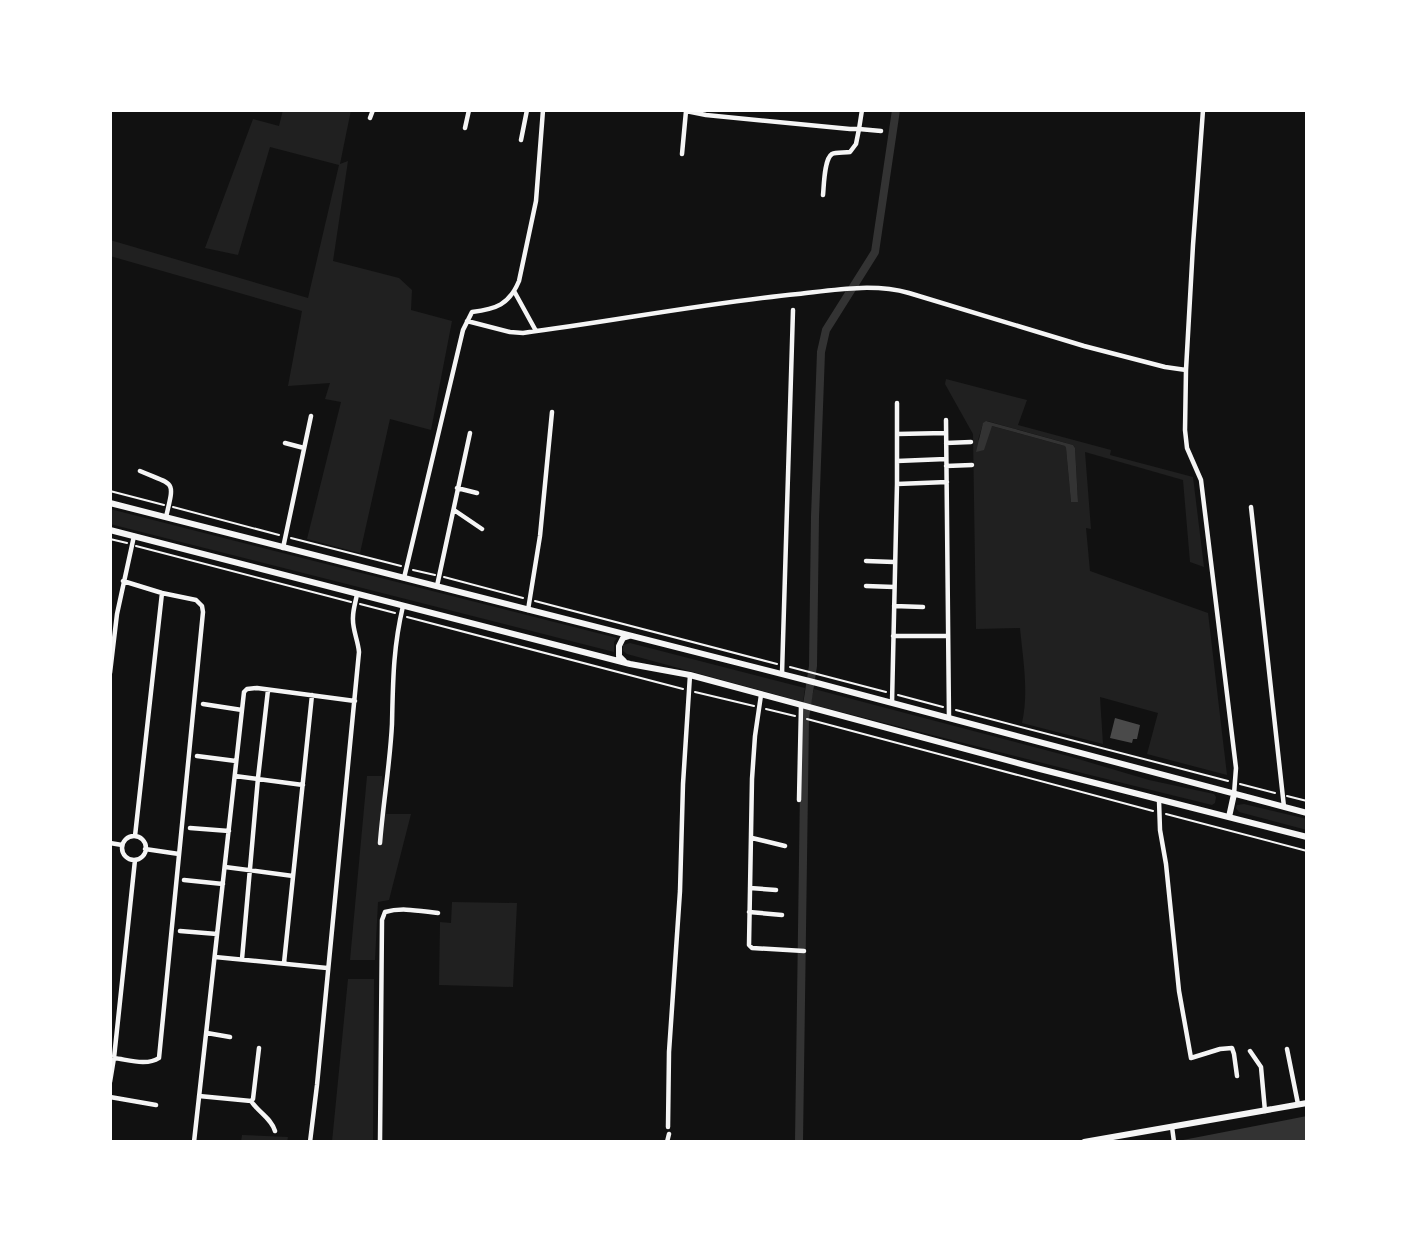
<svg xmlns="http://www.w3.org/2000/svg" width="1417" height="1252" font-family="'Alegreya Sans',sans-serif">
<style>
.green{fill:#202020;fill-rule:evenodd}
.water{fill:#333}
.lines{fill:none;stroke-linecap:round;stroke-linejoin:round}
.canal{stroke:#333;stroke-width:8}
.building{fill:#4a4a4a}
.path{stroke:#f5f5f5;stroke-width:2}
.minor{stroke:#f5f5f5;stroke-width:4.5}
.secondary{stroke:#f5f5f5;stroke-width:6}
</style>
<rect width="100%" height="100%" fill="#111"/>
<!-- green -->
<path class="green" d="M283 110H351L340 164 348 161 333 261 399 278 412 290 411 310 452 321 431 430 390 419 360 553 307 539 341 402 325 399 330 383 288 386 302 311 110 256V240L308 298 339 165 270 147 238 255 205 248 253 119 279 126Z
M946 379 1027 400 1018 425 1111 450 1110 455 1193 477 1204 567 1190 562 1183 480 1085 452 1091 529 1086 528 1090 571 1208 613 1227 775 1147 754 1158 713 1100 697 1103 744 1022 723C1029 692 1023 660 1020 628L976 629 973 434 945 384ZM987 421 1073 445 1075 448 1078 501 1071 502 1066 448 1065 446 992 426 978 440 983 424Z
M110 509 617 638 614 642V652L110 524Z
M630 643 805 688 803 702 627 654 623 651V645Z
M814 689 1068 756 1149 780 1214 794 1216 797 1215 803 1212 805 1086 774 810 704Z
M367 776H382L386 814H411L389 900 378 902 375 960H350Z
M1244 804 1307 819V830L1239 812 1236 808 1237 805Z
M452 902 517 903 513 987 439 985 440 922 451 923Z
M348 979H374L373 1142H332Z
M242 1135 288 1137 287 1142H241Z"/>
<!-- water -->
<path class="water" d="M986 421 1073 445 1075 448 1078 502H1071L1066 448 1065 446 992 426 984 450 976 452 983 423Z
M1307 1116V1142H1170L1183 1140Z"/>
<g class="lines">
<!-- canal -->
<path class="canal" d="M799 1142 805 718 813 666 815 517 821 352 826 330 875 252 896 110"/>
</g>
<!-- building -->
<path class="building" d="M1115 718 1140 725 1137 739H1133L1132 743 1110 738Z"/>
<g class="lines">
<!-- path -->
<path class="path" d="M110 491 164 505
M173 507 279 535
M291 538 401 566
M110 539 127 543
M136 546 351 602
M413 570 435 575
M444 577 523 598
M535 601 777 664
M360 604 395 613
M407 617 683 689
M790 667 886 692
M695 692 754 706
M898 695 943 707
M766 709 795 716
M956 710 1228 781
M807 719 1153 811
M1240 784 1275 793
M1287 796 1307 801
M1166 814 1307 851"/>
<!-- minor -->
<path class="minor" d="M1203 110 1193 245 1186 370 1185 430 1187 448 1201 480 1236 768 1234 794
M370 118 373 110
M465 128 469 110
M521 140 527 110
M682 154 686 111 706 115 850 129H859L862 110
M823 195C824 186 824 159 832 154 836 152 845 153 850 152L856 144 859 129 881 131
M514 291 536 331
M467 321 510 332 523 333C615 321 706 303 798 294 834 290 873 283 909 293L1084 346 1165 367 1186 370
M946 420 949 718
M897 434 946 433
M285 443 304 448
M946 443 971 442
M897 461 946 459
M946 466 972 465
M140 471C175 486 175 479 166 517
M897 484 947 482
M457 488 477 493
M1251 507 1284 807
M454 510 482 529
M283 548 311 416
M866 561 894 562
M404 578 463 330 472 312C496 309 509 305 519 281L536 201 543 110
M437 586 470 433
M866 586 894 587
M894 606 923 607
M528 610 540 536 552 412
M893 636H948
M110 673 117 614 134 536
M782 674 793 310
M761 695 755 736 752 779 749 945 752 948 804 951
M892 703 897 484V403
M203 704 242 710
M197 756 236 761
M235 776 303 785
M799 800 801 706
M1159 800 1160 830 1166 864 1179 991 1191 1058 1220 1049 1232 1048 1234 1054 1237 1076
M190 828 229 831
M135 836 162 593
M122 848a12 12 0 1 1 24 0a12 12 0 1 1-24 0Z
M752 838 785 846
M110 843 122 845
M380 843C383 804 390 764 392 724 393 682 393 648 403 606
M145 849 179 854
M225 867 293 876
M184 880 223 884
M750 888 776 890
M749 912 782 915
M180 931 217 934
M215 957 327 968
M242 959 258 778 268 690
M284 963 312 695
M207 1033 230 1037
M1287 1049 1298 1104
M1250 1051 1261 1067 1265 1111
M114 1058C129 1060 147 1066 159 1058L203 612 202 606 196 600 162 593 123 581
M110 1082 114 1058 135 860
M199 1096 251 1101 253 1099 259 1048
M110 1097 156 1105
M251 1101C259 1113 271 1118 275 1131
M668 1127 669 1052 680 891 683 784 690 675
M1172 1127 1174 1142
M194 1142 244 692 247 689 257 688 355 701
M310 1142 317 1085 359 652C358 640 352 629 353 617 353 609 356 601 357 594
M380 1142 382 920 385 912C402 907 420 911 438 913
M667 1142 669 1134"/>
<!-- secondary -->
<path class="secondary" d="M110 503 817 683 1307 813
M110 530 630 664 690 675 1040 769 1307 837
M624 661 619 656V646L623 638 629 636
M1229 817 1234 794
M1084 1142 1307 1103"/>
</g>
<!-- border -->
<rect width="1417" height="1252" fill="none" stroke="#ffffff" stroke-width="224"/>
</svg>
